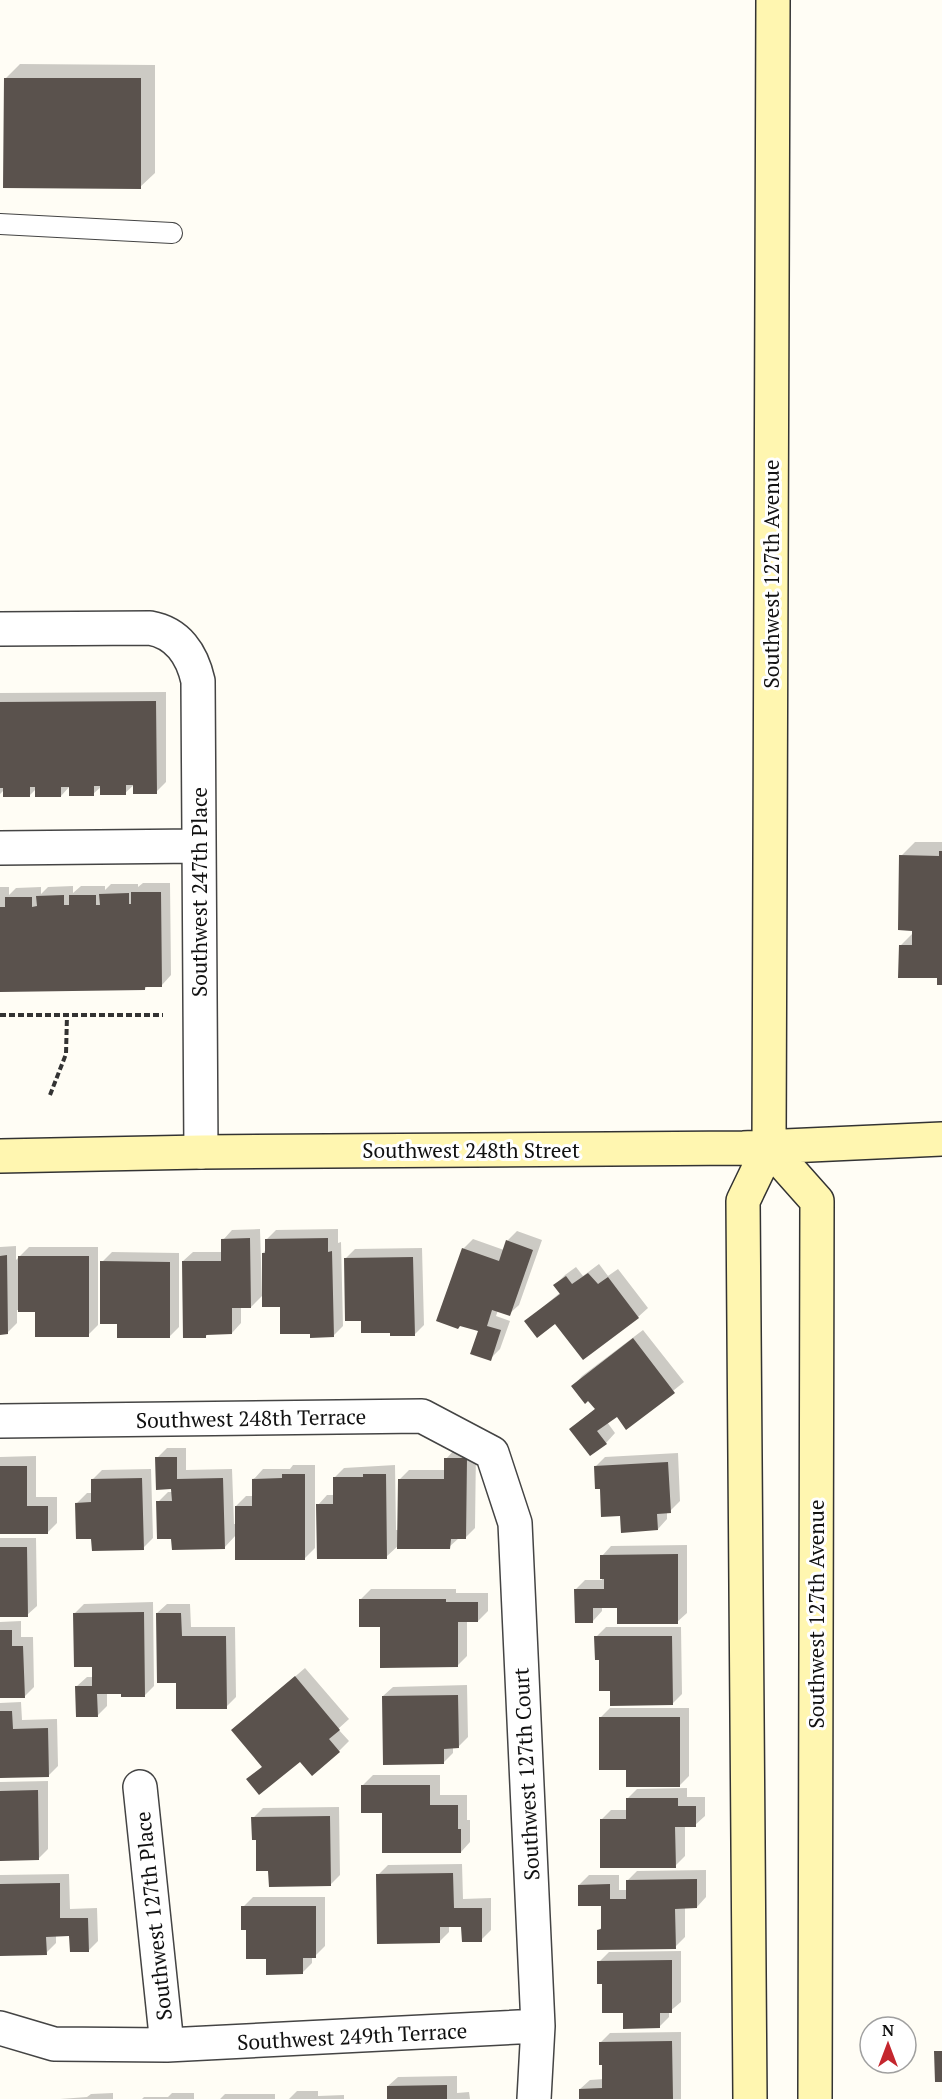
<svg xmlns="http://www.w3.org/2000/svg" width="942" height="2099" font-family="'PT Serif',serif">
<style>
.shadow{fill:#0003}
.building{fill:#5a524d}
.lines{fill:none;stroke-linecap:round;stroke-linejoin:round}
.lane-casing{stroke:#444;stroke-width:22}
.street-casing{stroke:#444;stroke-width:36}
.secondary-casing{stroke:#333;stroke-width:36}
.path{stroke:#333;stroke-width:4;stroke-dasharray:6 3;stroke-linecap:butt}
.lane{stroke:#fff;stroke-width:20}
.street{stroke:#fff;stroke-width:33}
.secondary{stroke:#fff6b0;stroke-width:33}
.labels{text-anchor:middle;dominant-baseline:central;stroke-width:6;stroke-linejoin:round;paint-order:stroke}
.street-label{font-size:21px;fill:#111;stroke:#fff}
</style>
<rect width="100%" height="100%" fill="#fffdf5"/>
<!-- shadow -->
<path class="shadow" d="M20 64 155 65V173L140 187 5 79Z
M166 692V782L156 792 135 784 125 793 102 786 93 794 70 786 61 796 36 789 29 796 5 789 0 794V693Z
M915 842H942V984L939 977 900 946 914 932 901 856Z
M143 883H170L171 975 162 985H148L145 989 0 991V887H9V895L16 888 41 887V894L48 887 73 886V893L81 886H105V890L111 884H138V887Z
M260 1229 262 1296 251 1307H241V1323L232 1333H209L205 1337 183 1261 193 1252H223V1240L232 1230Z
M338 1229V1243L341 1242 343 1326 333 1336 311 1332 281 1306 263 1253 266 1250V1240L276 1230Z
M517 1231 542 1240 519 1305 509 1314 498 1310 496 1316 510 1321 500 1349 490 1359 480 1330 463 1249 473 1239 504 1250 507 1241Z
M16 1246V1260L29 1247H98V1325L88 1335 36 1310H17V1323L7 1333H0V1247Z
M422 1248 424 1325 414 1335 391 1332 363 1319 345 1259 355 1249Z
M112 1252 179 1253V1327L170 1336 118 1322 102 1262Z
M599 1264 608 1276 618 1269 648 1308 638 1317 556 1322 526 1321 561 1292 555 1285 565 1275 576 1267 583 1276Z
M643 1330 684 1382 627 1428 617 1415 607 1422 615 1433 606 1443 571 1429 596 1408 573 1386 582 1376Z
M167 1448H186V1470L232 1469 234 1524H236V1506L246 1496H254V1479L263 1469H290L293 1465H315V1548L305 1558 236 1535 224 1548 173 1537 158 1502 168 1492H173L157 1458Z
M455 1449H476L475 1528 465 1538H459L449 1547 399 1545 386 1557 318 1505 327 1495H334V1478L344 1468 395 1465 396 1530H399V1480L409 1470H446V1459Z
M678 1453 680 1501 670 1511 667 1512V1519L658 1529 622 1514 601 1487 595 1467 605 1457Z
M36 1456V1497H57V1523L47 1533H0V1457Z
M151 1469 153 1538 143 1548 93 1537 77 1503 87 1493H93L92 1480 102 1470Z
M0 1538H36L37 1606 27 1615 0 1616Z
M687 1545V1613L677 1622 619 1606H602V1611L593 1621 575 1590 585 1580H602V1556L611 1546Z
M371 1589H456V1593H488V1611L478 1621H467V1656L457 1666 382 1625 361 1599Z
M153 1602 154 1686 145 1695 107 1692V1706L97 1716 77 1686 87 1677H93V1665L75 1613 84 1604Z
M167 1604H190L191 1627H235L236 1697 226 1707 177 1681 157 1613Z
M21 1621V1637H33L34 1687 24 1697H0V1622Z
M606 1627H681L682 1694 672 1704 612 1689 600 1658 596 1637Z
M305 1668 349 1719 338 1729 349 1741 339 1751 300 1760 248 1779 263 1766 233 1730Z
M467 1685 468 1737 458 1747H453V1753L444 1762 383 1696 393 1687Z
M21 1702 22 1720 57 1719 58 1766 48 1776 0 1777V1703Z
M610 1708H689V1776L680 1785 628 1768 600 1718Z
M373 1775H440V1795H467V1820H470V1842L461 1852 363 1785Z
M48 1781V1849L38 1859H0V1782Z
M687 1788V1797H705V1816L695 1825H685V1856L675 1866 601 1820 611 1810H627V1799L637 1789Z
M339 1807 340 1875 330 1885 269 1870 258 1838 253 1818 263 1808Z
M462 1864 463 1899 491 1898V1930L481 1940 463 1925H449V1932L439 1942 378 1875 388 1865Z
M706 1870V1897L697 1907H685V1937L675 1947 598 1931 602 1927V1904L579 1885 589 1875H619V1890H628L627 1881 637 1871Z
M69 1874 70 1909 97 1908 98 1941 88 1951 71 1935H56V1943L46 1953 0 1954V1875Z
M253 1897H325V1946L315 1956H312V1963L302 1973 268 1957 248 1928 243 1907Z
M681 1951V2002L669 2012V2017L659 2027 624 2011 604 1983 599 1962 609 1952Z
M681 2032V2099H580V2089L590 2080 604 2079 600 2043 610 2033Z
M457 2076V2093L469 2092 470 2099H388V2086L398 2077Z
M297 2091H318V2096L344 2095V2099H289Z
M113 2093V2099H60L87 2097 91 2094Z
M172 2093H194V2099H142L144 2097H168Z
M225 2094H275V2099H220Z"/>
<!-- building -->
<path class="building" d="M4 78H141V189L3 188Z
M156 701 157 794H133V785H126V795H100V786H94V796H69V787H61V797H35V787H30V797H3V788H0V702Z
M939 851H942V985H937V978H898L899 945H912V931L898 930 899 855 939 856Z
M131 892H161L162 987H145V990L0 992V907H5V897H32V907L37 906 36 896 64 895V905H69V895H96V905H100L99 894 129 893V904H131Z
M250 1238 251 1308H232V1334L206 1335V1338H183L182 1261H221V1239Z
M328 1238V1252L332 1251 334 1337 310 1338V1334H280V1307H262V1253H265V1239Z
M506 1240 533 1250 510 1316 492 1310 487 1326 501 1330 491 1361 470 1354 478 1331 460 1326 458 1329 436 1321 462 1248 499 1261Z
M7 1255 8 1334 0 1335V1256Z
M18 1256H89V1337H35V1312H18Z
M413 1257 415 1336H390V1333H361V1321H345L344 1258Z
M100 1261 170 1262V1338H117V1324H100Z
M588 1273 598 1284 608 1277 639 1318 583 1360 555 1324 537 1338 524 1321 560 1294 553 1285 566 1276 572 1284Z
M633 1338 675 1393 626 1430 617 1417 597 1431 607 1444 590 1456 569 1429 595 1409 588 1401 585 1404 571 1386Z
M155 1457H177V1479L223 1478 225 1549 172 1550 171 1539H157L156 1501H172L171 1489 156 1490Z
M444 1458H467L466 1539H451L450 1549H397L398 1479H444Z
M668 1462 671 1513 657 1514 658 1530 621 1533 620 1516 601 1517 600 1489H595L594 1466Z
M0 1466H27V1506H48V1534H0Z
M282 1474H305V1560H235V1506H252V1479L282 1478Z
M363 1474H386L387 1559H317L316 1504H333V1477H363Z
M142 1478 144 1550 92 1551 91 1539H76L75 1503 91 1502V1479Z
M0 1547H27L28 1617H0Z
M678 1554V1624H617V1608H593V1623H575L574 1589H604V1579H600V1555Z
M359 1599H446V1602H478V1622H458V1667L380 1668V1627H359Z
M144 1612 145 1697H121V1694H97L98 1717H76L75 1686H92V1667H74L73 1613Z
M156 1613H181L182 1636H226L227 1709H176V1683H157Z
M0 1630H12V1646H23L25 1698H0Z
M594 1636H672L673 1705 610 1706V1691H599V1660H595Z
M295 1676 340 1730 329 1739 340 1752 312 1776 300 1762 259 1795 246 1779 262 1767 231 1730Z
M458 1695 459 1748 444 1749V1764L383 1765 382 1696Z
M0 1711H12L13 1729 48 1728 49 1777 0 1778Z
M599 1717H680V1787H626V1770H599Z
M361 1785H430V1805H458V1829H461V1853H382V1813H361Z
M38 1790 39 1860 0 1861V1791Z
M626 1798H678V1806H696V1827H675L676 1868H600V1819H626Z
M330 1816 331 1886 269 1887 268 1871H256V1840H252L251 1817Z
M453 1873 454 1908H482V1942H462L461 1927H440V1943L377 1944 376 1874Z
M697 1879V1908L675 1909 676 1949 597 1950V1930L601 1929V1906H578V1885L610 1884V1899H626V1880Z
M60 1883V1918H88L89 1952H70L69 1936 46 1937 47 1955 0 1956V1884Z
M241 1906H316V1958H303V1974L266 1975V1959H246V1930H241Z
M672 1960V2013H660V2028L623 2029V2013H602V1984H597V1961Z
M672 2041 673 2099H579V2089L602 2088V2065H599V2042Z
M934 2051H942V2082H935Z
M447 2085V2099H387V2086Z"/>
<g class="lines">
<defs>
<path id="lane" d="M0 224 172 233"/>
<path id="street" d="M0 629 150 628C178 633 192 654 198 681L201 1152
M0 848 198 846
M0 1421 422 1416 492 1453 515 1523 538 2026 534 2099
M140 1787 167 2045
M0 2028 54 2044 167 2045 538 2026"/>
<path id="secondary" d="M769 1147 817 1201 815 2099
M0 1156 201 1152 743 1148 942 1139
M750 2099 743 1201 769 1147 773 0"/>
</defs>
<!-- lane casing -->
<use href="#lane" class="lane-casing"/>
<!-- street casing -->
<use href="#street" class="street-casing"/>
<!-- secondary casing -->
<use href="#secondary" class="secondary-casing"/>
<!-- path -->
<path class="path" d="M0 1015H163
M50 1095 66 1054 67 1015"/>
<!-- lane -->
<use href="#lane" class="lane"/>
<!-- street -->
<use href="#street" class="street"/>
<!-- secondary -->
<use href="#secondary" class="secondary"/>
</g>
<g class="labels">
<!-- street labels -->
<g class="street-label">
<text transform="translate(771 574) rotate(-90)">Southwest 127th Avenue</text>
<text transform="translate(199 892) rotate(-90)">Southwest 247th Place</text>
<text x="471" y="1150">Southwest 248th Street</text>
<text transform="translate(251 1418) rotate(-1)">Southwest 248th Terrace</text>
<text transform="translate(816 1614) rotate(-90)">Southwest 127th Avenue</text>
<text transform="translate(526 1774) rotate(-93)">Southwest 127th Court</text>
<text transform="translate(153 1916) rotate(-96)">Southwest 127th Place</text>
<text transform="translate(352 2036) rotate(-3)">Southwest 249th Terrace</text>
</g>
</g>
<!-- north arrow -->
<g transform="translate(888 2045)"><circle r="28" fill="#ffffff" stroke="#a0a0a0" stroke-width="1.5"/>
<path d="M0-4.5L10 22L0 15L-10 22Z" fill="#c4262e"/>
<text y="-9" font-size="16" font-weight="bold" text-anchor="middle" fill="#111111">N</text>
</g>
</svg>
